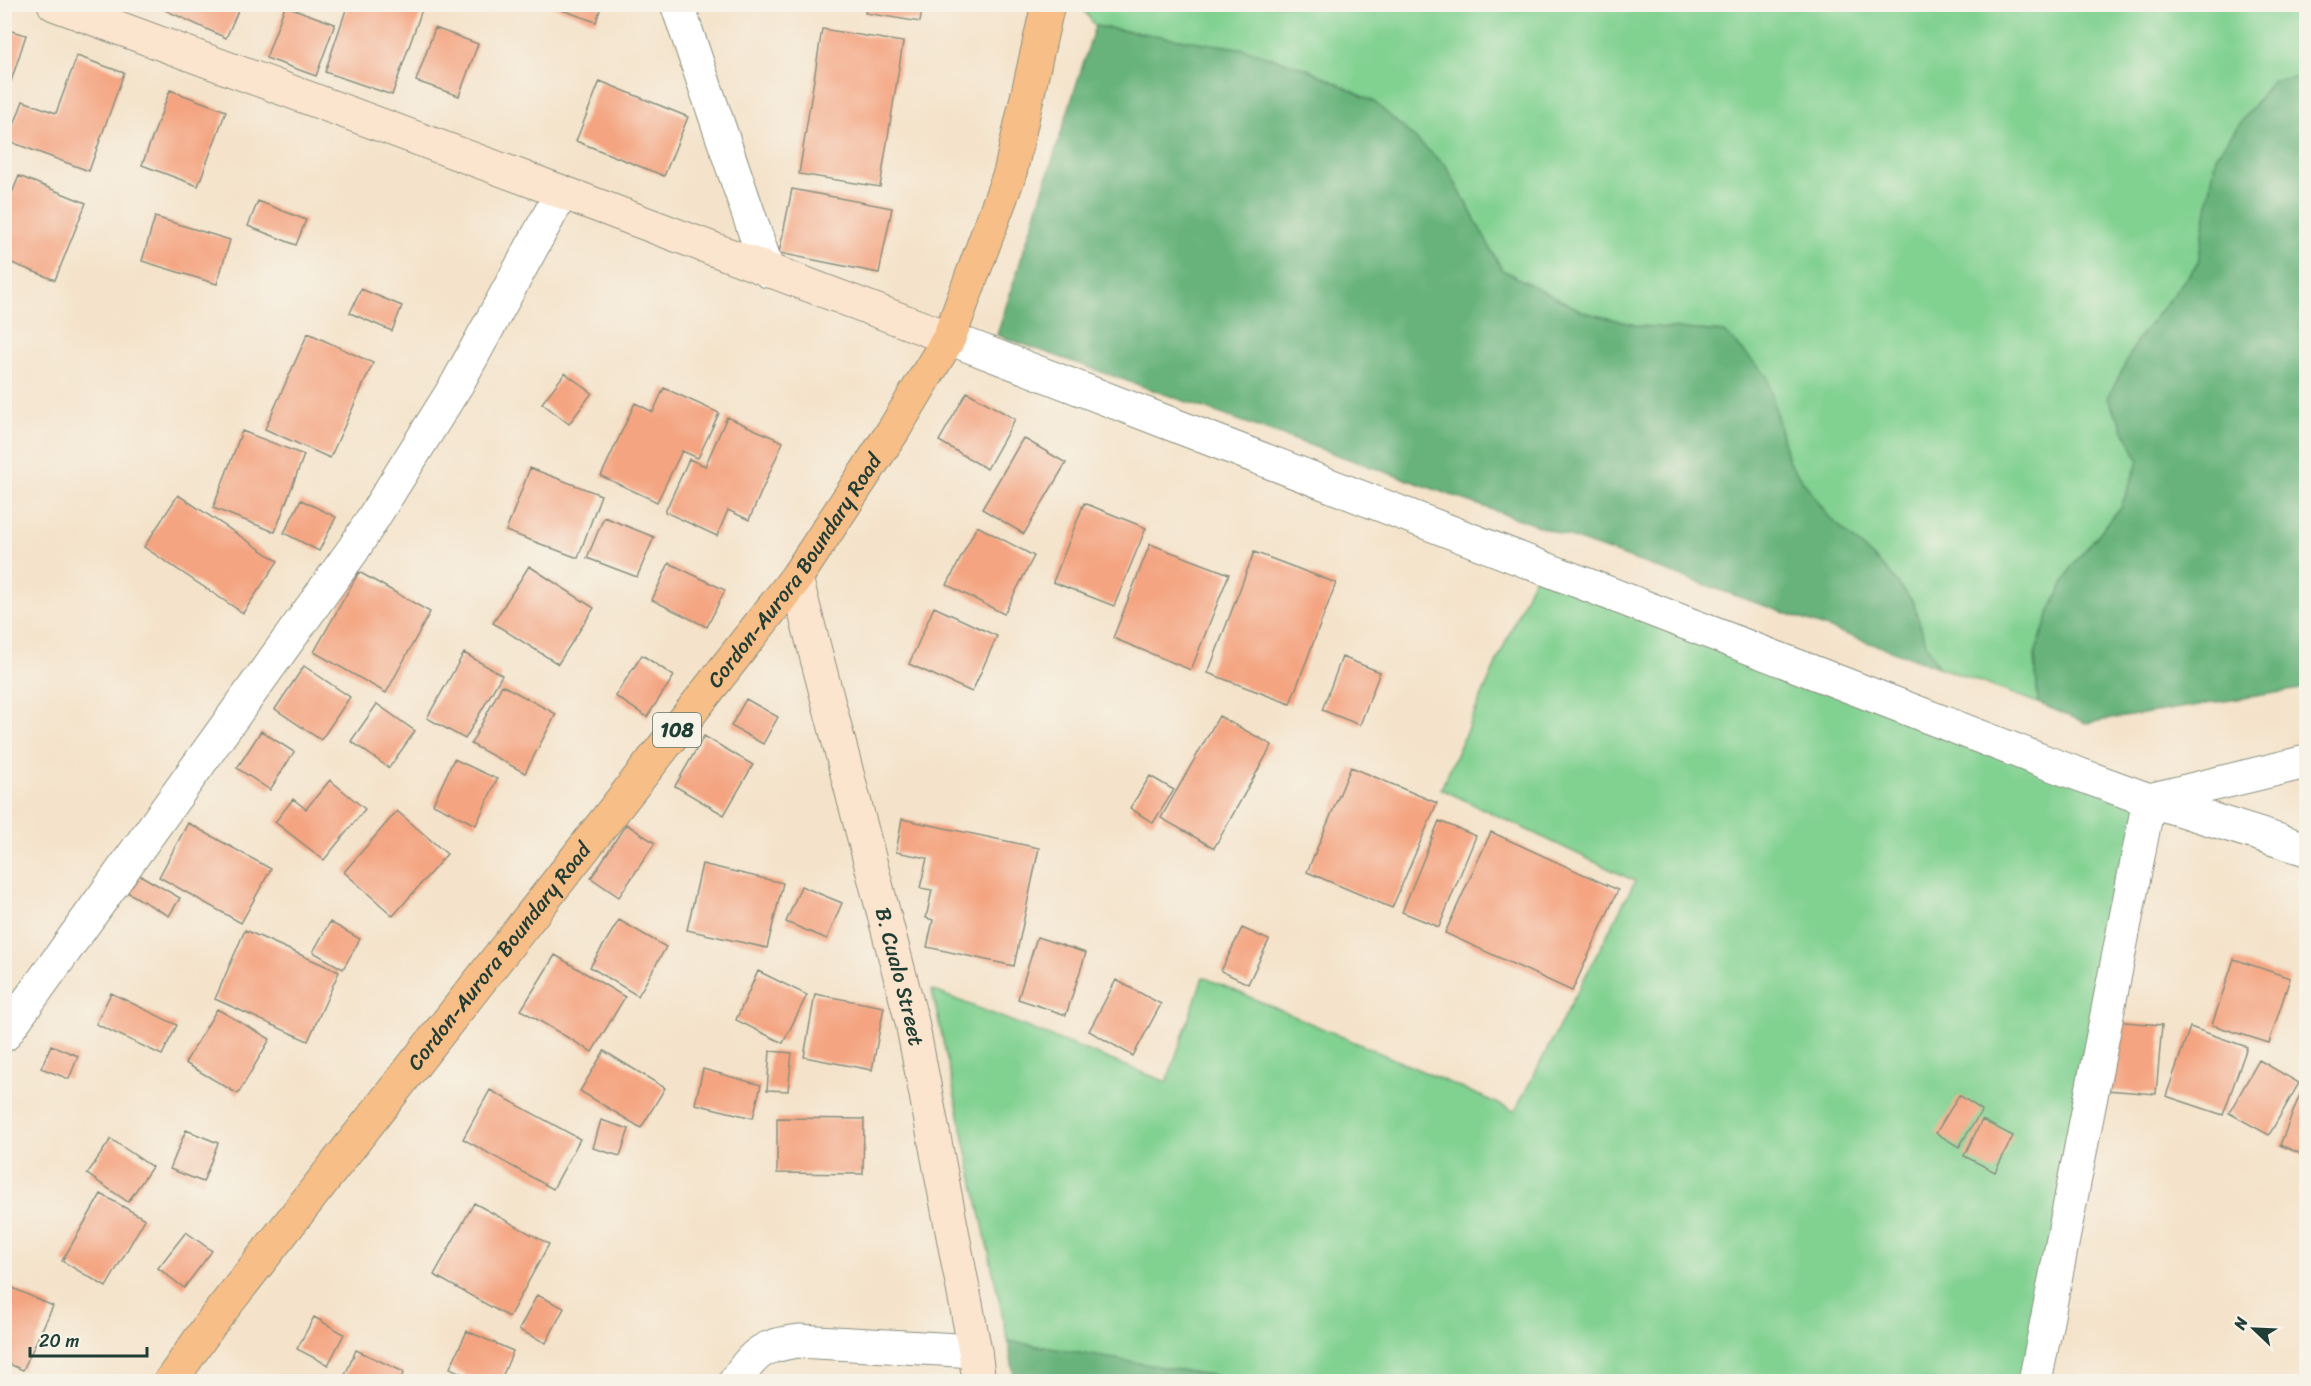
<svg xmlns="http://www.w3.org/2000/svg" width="2311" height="1386" font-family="Sriracha,sans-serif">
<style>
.green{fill:#81d191;stroke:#508762;stroke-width:1.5}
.forest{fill:#68b37b;stroke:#447858;stroke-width:1.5}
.building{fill:#f4a481}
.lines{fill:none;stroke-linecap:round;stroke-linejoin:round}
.street-casing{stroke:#8a907f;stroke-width:35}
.secondary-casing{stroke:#8a907f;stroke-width:35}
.primary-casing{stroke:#8a907f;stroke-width:35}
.street{stroke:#fff;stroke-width:33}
.secondary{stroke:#fce5cf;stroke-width:33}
.primary{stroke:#f7be87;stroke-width:33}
.labels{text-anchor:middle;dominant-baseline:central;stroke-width:4.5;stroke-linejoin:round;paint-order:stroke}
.shield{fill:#f7f3e8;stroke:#60746a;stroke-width:1.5}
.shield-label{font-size:20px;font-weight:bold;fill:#1f3d34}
.street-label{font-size:21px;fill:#1f3d34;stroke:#f7f3e8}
</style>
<rect width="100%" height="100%" fill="#f7f3e8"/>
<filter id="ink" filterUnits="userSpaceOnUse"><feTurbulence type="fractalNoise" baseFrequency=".0167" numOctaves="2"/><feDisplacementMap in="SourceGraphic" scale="12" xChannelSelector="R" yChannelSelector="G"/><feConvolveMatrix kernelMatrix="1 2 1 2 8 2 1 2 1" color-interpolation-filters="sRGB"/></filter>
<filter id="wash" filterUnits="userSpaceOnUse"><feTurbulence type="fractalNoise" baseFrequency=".008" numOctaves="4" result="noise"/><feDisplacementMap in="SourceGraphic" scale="24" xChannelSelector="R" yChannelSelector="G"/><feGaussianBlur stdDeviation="1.35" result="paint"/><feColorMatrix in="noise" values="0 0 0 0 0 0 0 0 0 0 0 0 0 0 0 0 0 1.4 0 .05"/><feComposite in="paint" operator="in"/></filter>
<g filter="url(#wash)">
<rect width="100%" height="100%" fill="#f4e3ca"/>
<!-- green -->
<path class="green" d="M1080 5H2306V76L2272 81 2216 156 2198 263 2138 339 2109 398 2139 460 2121 507 2072 566 2051 609 2035 654 2038 703 1938 667 1926 644 1913 602 1887 570 1829 517 1788 461 1767 376 1725 332 1639 326 1583 312 1502 270 1446 166 1244 49 1095 26Z
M1539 566 2149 800 2035 1381 1245 1382 1008 1341 932 990 1167 1082 1203 977 1515 1111 1635 881 1441 789Z"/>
<!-- forest -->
<path class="forest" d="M1095 26 1244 49 1310 70 1374 102 1446 166 1502 270 1584 312 1639 326 1725 332 1767 376 1788 461 1829 517 1887 570 1913 602 1926 644 1938 667 997 335Z
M2306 76V688L2086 723 2038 703 2035 654 2051 609 2072 566 2121 507 2139 460 2108 398 2138 339 2198 263 2216 156 2273 80Z
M1008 1341 1245 1381H1015Z"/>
<g id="blocks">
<!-- building -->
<path class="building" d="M157 4H241L226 38 156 6Z
M348 4H424L392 95 325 72Z
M545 4H602L596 22Z
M867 4H923L920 22 865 13Z
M285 6 335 24 316 76 266 58Z
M435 28 478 44 459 96 416 81Z
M4 29 26 35 5 100H4Z
M822 29 903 42 880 187 799 174Z
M77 56 124 73 89 171 8 141 23 101 56 113Z
M600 81 688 117 664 176 576 141Z
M170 90 226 111 198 186 142 165Z
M19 176 86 203 55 280 4 260V213Z
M792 189 892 208 879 273 779 253Z
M258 201 306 220 296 245 248 226Z
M155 217 230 240 217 284 142 261Z
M361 289 402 306 392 331 350 313Z
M308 333 373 363 330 458 265 429Z
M565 373 592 393 569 424 542 403Z
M664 388 719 413 698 458 682 451 657 502 601 476 635 403 653 412Z
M967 392 1015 419 987 469 939 441Z
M727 417 783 442 749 520 728 510 717 536 665 512 689 459 705 466Z
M242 431 304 455 275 532 213 508Z
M1023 438 1066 463 1024 534 982 509Z
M530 468 601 495 578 558 506 531Z
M178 495 278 561 243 613 144 547Z
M301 500 336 517 319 551 284 533Z
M1084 503 1146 528 1114 606 1053 582Z
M604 517 654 537 637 577 587 558Z
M977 526 1034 556 1004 614 947 585Z
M1150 544 1229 574 1191 670 1113 638Z
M1254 552 1336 583 1290 704 1208 673Z
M669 563 725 590 707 627 652 600Z
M529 566 594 608 558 664 493 623Z
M359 572 430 612 386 693 314 652Z
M934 607 997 636 972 692 909 664Z
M464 653 502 675 465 739 427 718Z
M642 655 674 676 647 717 615 696Z
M1342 657 1380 672 1360 725 1322 710Z
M304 666 350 697 321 740 275 709Z
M502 685 556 714 525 773 471 744Z
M746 699 778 717 763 744 731 726Z
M377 704 415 731 389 768 351 741Z
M1219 716 1272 745 1214 848 1161 818Z
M261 731 294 752 270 790 237 768Z
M704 736 753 765 724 815 675 786Z
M454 759 497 779 476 825 433 804Z
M1351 767 1437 803 1392 908 1307 872Z
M1150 776 1174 790 1153 823 1130 808Z
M330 780 365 809 324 860 275 822 293 799 306 809Z
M397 811 447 854 393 916 344 872Z
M902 819 1039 848 1014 966 927 947 933 920 926 918 932 890 920 888 927 858 896 852Z
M1439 821 1476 836 1439 927 1402 912Z
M188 823 271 869 241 923 159 877Z
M626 824 655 843 619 897 591 878Z
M1491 832 1618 890 1572 991 1445 933Z
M702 864 783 883 767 948 687 930Z
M138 874 180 898 169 916 127 892Z
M801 886 842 903 827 939 786 922Z
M619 920 666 947 638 996 590 967Z
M330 922 360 939 343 969 313 952Z
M1242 928 1269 940 1248 984 1221 971Z
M245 930 339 972 308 1041 215 999Z
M1037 937 1086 953 1066 1015 1018 999Z
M555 955 625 997 592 1052 521 1010Z
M2234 959 2290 978 2269 1043 2212 1025Z
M758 971 807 995 783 1043 736 1020Z
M1116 980 1161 1004 1133 1056 1089 1031Z
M111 993 177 1025 162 1055 96 1024Z
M815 994 884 1007 872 1070 804 1057Z
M217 1009 270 1039 238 1094 185 1063Z
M2112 1021 2162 1025 2156 1094 2106 1090Z
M2190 1027 2247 1047 2223 1115 2166 1096Z
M51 1045 78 1056 69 1079 41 1068Z
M604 1051 665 1088 641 1128 580 1091Z
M770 1051 792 1053 788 1091 767 1090Z
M2259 1060 2299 1083 2269 1135 2229 1113Z
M703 1069 761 1085 753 1118 695 1104Z
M2306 1079V1156L2280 1145Z
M490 1090 580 1139 553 1189 463 1139Z
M1959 1095 1982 1110 1959 1147 1936 1133Z
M777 1118 864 1119 863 1174 777 1173Z
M601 1120 629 1129 620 1156 593 1148Z
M1982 1120 2013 1136 1995 1172 1964 1156Z
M186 1130 218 1143 203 1182 170 1169Z
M111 1139 152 1167 128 1202 87 1174Z
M101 1194 145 1219 106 1287 62 1261Z
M474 1203 549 1244 509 1317 434 1275Z
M186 1232 212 1251 184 1288 158 1268Z
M4 1284 53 1306 23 1370 4 1362Z
M537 1295 564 1308 546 1343 519 1330Z
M314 1317 344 1334 328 1365 297 1349Z
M467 1331 513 1351 500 1382H480L450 1368Z
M356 1350 404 1372 399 1382H342Z"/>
</g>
</g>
<g filter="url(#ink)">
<use href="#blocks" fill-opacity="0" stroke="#8a907f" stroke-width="1.5"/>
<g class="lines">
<defs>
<path id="street" d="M677 4 768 271
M949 338 2048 763 2149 800 2306 849
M4 1035 353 550 457 384 562 192
M735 1382C755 1351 763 1346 799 1341L975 1351
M2035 1382 2149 800 2306 762"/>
<g id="secondary">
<path d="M54 4 562 192 949 338"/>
<path id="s1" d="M796 578 912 1022 975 1351 979 1382"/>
</g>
<g id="primary">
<path id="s2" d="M170 1382 209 1326 796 578 893 431 949 338 1010 173 1048 4"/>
</g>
</defs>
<!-- street casing -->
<use href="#street" class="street-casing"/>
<!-- secondary casing -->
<use href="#secondary" class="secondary-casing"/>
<!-- primary casing -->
<use href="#primary" class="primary-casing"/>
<!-- street -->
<use href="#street" class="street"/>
<!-- secondary -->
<use href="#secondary" class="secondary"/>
<!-- primary -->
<use href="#primary" class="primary"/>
</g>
</g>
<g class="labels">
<!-- shield labels -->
<rect class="shield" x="653" y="713" width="48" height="34" rx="4.5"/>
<g class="shield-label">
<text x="677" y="730">108</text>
</g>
<!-- street labels -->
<g class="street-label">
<text stroke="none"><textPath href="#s2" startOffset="1024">Cordon-Aurora Boundary Road</textPath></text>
<text stroke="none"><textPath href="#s2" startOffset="538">Cordon-Aurora Boundary Road</textPath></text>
<text stroke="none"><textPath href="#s1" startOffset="412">B. Cualo Street</textPath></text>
</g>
</g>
<!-- margin -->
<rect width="2311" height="1386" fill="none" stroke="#f7f3e8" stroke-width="24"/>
<!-- north arrow -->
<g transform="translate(2254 1329) rotate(293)" stroke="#f7f3e8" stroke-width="4.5" paint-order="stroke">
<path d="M0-4.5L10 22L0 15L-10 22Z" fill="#1f3d34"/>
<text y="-9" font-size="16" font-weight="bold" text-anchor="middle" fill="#1f3d34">N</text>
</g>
<!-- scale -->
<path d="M30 1347v9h117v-9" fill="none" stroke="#1f3d34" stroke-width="3"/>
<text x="39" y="1347" font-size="18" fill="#1f3d34" stroke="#f7f3e8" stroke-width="4.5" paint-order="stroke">20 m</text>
</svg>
